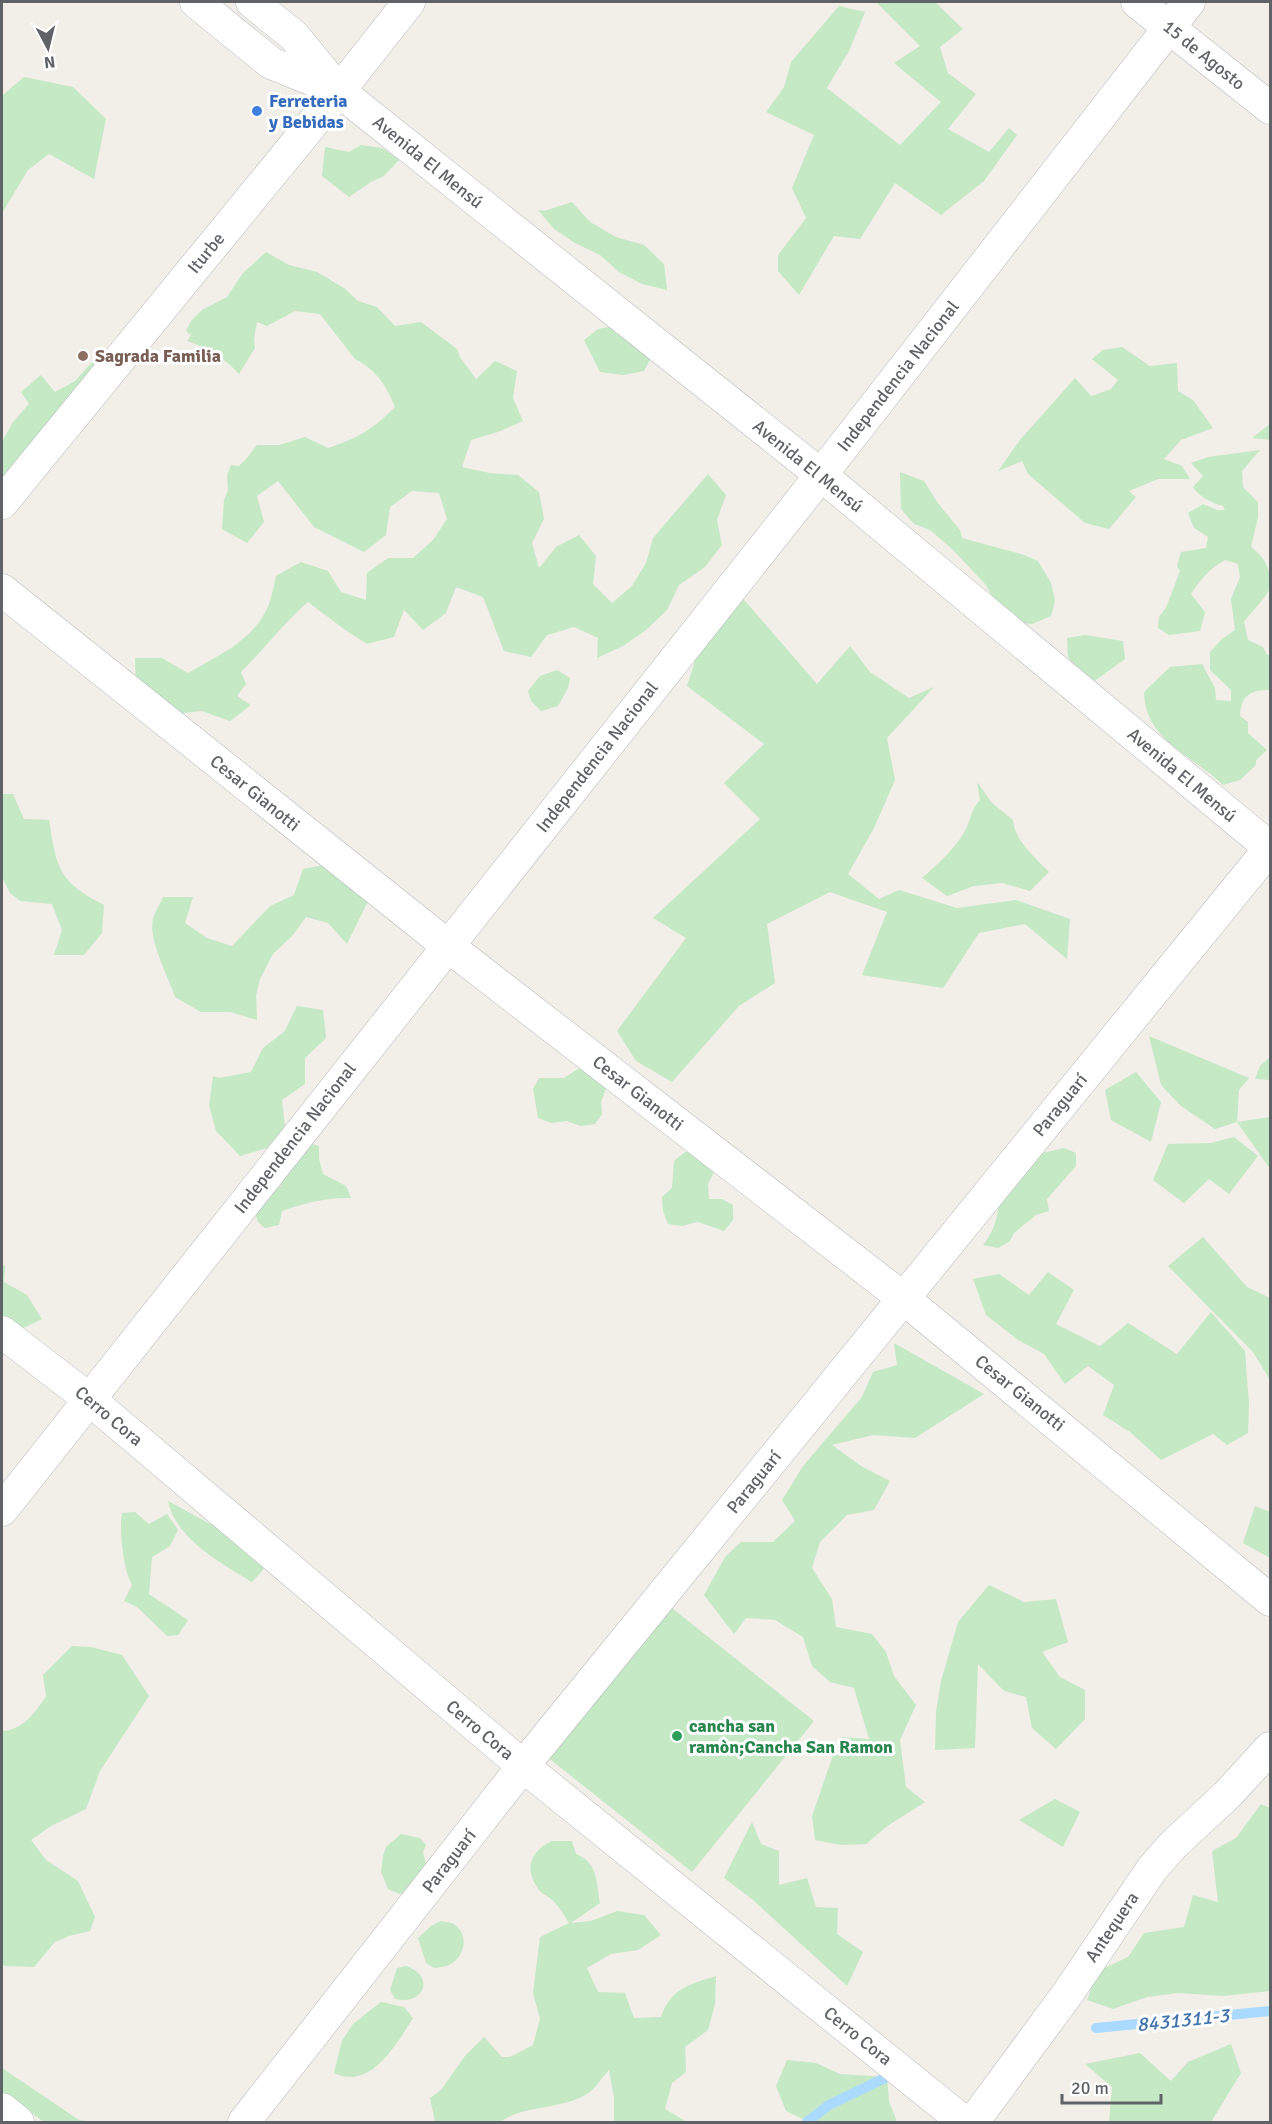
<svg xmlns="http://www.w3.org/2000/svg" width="1272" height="2124" font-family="Signika,sans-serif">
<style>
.green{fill:#c5e8c5}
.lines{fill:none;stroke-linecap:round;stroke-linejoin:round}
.stream{stroke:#aadaff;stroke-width:10}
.minor-casing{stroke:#b5b8bc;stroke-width:33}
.minor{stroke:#fff;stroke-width:32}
.shop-dot{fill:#3f7fe0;stroke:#fff;stroke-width:2}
.education-dot{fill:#8d6e63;stroke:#fff;stroke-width:2}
.leisure-dot{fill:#2e9e5b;stroke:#fff;stroke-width:2}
.labels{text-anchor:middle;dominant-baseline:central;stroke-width:6;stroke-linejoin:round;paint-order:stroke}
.street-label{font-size:18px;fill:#5f6368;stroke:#fff}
.shop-label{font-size:18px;font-weight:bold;fill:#366cbe;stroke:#fff;text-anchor:start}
.education-label{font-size:18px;font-weight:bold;fill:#785e54;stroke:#fff;text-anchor:start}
.leisure-label{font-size:18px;font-weight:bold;fill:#27864d;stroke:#fff;text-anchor:start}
.water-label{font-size:20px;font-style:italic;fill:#4174aa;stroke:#fff}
</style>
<rect width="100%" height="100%" fill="#f1efe8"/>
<!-- green -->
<path class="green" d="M876 2H935L963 29 940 47 948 73 976 94 948 129 989 152 1009 128 1017 135 984 181 941 215 895 183 860 239 834 236 799 295 778 271V255L806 218 792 188 814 135 766 112 784 87 791 62 839 6 865 12 849 51 827 88 900 145 941 102 894 63 920 46Z
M24 77 73 87 106 119 94 179 49 154 28 170 2 213V94H4Z
M361 145 382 148 399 160 384 176 371 182 349 197 322 176 325 147 349 152Z
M572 202 590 222 616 237 644 245 664 264 667 290 642 284 619 272 600 255 575 243 554 229 538 210 544 211Z
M266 252 289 265 317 272 344 288 358 301 377 307 395 326 421 322 457 349 460 357 476 379 495 361 517 371 513 398 523 421 498 432 471 440 462 467 490 473 518 475 539 492 544 519 532 543 539 568 556 547 579 535 596 556 593 584 612 603 632 586 646 563 653 538 708 474 726 495 717 520 722 545 705 567 679 585 667 610 646 630 623 646 597 658 598 638 574 627 547 635 531 657 504 651 483 597 456 587 446 613 423 630 404 610 394 637 367 644 344 629 308 602C284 623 264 649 241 672L246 684 237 696 251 705 230 721 202 711 174 714 136 687 135 658H162L188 673C219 655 255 640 269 604 272 595 274 585 276 576L301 562 328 571 341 592 366 600 367 573 388 558H413L433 540 447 519 439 493 412 491 390 507 386 535 364 552 314 527 278 481 257 496 264 522 247 543 222 529 224 500 228 490 227 475 231 465 239 466 247 458 257 445H279L305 437 328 448C358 438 372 430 395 407 386 386 377 370 355 359L320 314 295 311 267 326 257 322 254 339 255 348 239 374C225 358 206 347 187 341L191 335 186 331 191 321 202 310 227 297 243 273Z
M609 327 618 335 637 329 653 354 644 371 623 375 600 372 584 340 598 329Z
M1122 347 1150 366 1177 363 1178 391 1193 400 1213 428 1181 440 1164 459 1182 466 1190 479H1158L1129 491 1136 497 1109 529 1085 523 1028 474 1022 461 998 471 1020 440 1075 378 1091 396 1111 389 1118 380 1092 359 1103 350Z
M93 361 99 380 2 496V442L13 422 29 404 21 392 41 375 55 392 75 381Z
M1270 424V440L1252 438Z
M1260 450 1242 471 1243 487 1258 502V517L1251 547C1264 556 1272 570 1270 587 1268 596 1250 613 1244 622L1248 640 1263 647 1267 655H1270V690C1250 690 1241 695 1240 716L1248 722V733L1267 750 1256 760V765L1240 780 1223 785C1193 755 1145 741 1144 692L1170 667 1202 664 1215 688 1216 700 1231 701V690L1210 670V652L1222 639 1235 630 1231 599 1240 577 1238 564 1225 560C1209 569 1201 579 1191 594L1205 612 1200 631 1169 635 1158 628 1159 617 1166 608 1180 571 1177 566 1181 552 1206 548 1208 537 1194 528 1188 513 1203 504 1217 510H1225L1223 506C1212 503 1199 497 1193 487L1203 476 1191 463 1208 457Z
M900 472 924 481 937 502 960 530 962 538 1024 555 1038 561 1051 583 1055 601 1051 616 1032 624 1017 623 994 600 986 585 952 549 930 530 914 524 901 509Z
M739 594 817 684 850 646 870 672 909 698 934 687 887 738 895 780 874 828 848 874 879 899 899 890 957 908 1016 900 1070 919 1067 959 1025 924 979 933 943 988 862 975 887 912 830 892 767 924 775 983 739 1006 672 1082 636 1061 617 1031 686 938 653 918 760 819 724 783 764 744 687 686 702 639Z
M1085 635 1123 641 1125 659 1089 685 1068 657 1067 638Z
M557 670 570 678 568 688 558 706 541 711 531 701 528 691 540 676Z
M977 782 992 803 1013 820C1015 841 1035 857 1049 872L1030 891 1002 883 974 886 947 896 922 878C938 864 954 850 965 831 971 820 971 809 980 800Z
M2 794H13L24 819 49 820C57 869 58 881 104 905L102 933 84 955H54L62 930 52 904 20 901 10 893 2 877Z
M329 864 371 895 347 944 328 923 306 917 293 935 273 954 260 979 256 995 257 1020 230 1012H201L175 997C168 976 148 940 153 919 155 912 160 904 163 897H193L185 923 207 938 232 946 270 906 294 895 303 869Z
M297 1006 323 1010 326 1038 305 1058V1084L282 1100 285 1127 267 1148 240 1156 216 1131 209 1105 213 1076 219 1078 251 1072 263 1048 285 1031Z
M1149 1036 1249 1078 1239 1090 1237 1122 1270 1117V1169L1237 1122 1215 1129 1181 1106 1161 1085Z
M1270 1057V1080L1255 1079 1260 1066Z
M588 1065 611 1075 601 1102 602 1114 595 1124 581 1126 567 1121 551 1123 538 1118 533 1089 539 1078H564L576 1070Z
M1136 1072 1161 1102 1151 1142 1111 1120 1105 1090Z
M1234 1137 1258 1156 1229 1194 1209 1179 1184 1203 1153 1180 1168 1144 1211 1143Z
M307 1142 319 1146V1159L323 1174 346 1186 351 1198C329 1197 303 1203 282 1211L279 1225 265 1228 258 1222 254 1210 267 1190 280 1187 285 1175Z
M1064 1148 1076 1153V1166L1047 1199 1049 1211 1036 1215 1014 1233 1010 1241 998 1248 983 1245C996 1229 999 1212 1000 1191L1010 1182 1024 1176 1027 1162 1038 1154Z
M685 1152H699L714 1172 708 1184 709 1199H722L733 1205V1220L724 1231 698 1222 682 1226 668 1224 663 1211 662 1197 672 1188 674 1161Z
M1203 1237 1247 1287 1270 1298V1380L1253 1352 1168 1266Z
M2 1262 5 1267 4 1282 27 1295 42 1319 17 1331 2 1319Z
M1048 1272 1074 1290 1056 1324 1100 1346 1128 1323 1177 1354 1211 1312 1245 1351 1249 1404 1248 1433 1227 1445 1213 1434 1161 1460 1130 1432 1103 1415 1114 1385 1088 1366 1065 1384 1044 1354 1018 1340 986 1315 973 1279 999 1274 1029 1295Z
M894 1343 984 1394 915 1438 873 1435 832 1445 861 1466 890 1481 874 1510 847 1515 820 1542 812 1568 832 1599 836 1627 872 1634 886 1652 894 1676 916 1705 900 1740 906 1787 925 1802 886 1827 866 1844 841 1845 815 1840 812 1816 833 1755 842 1737 869 1739 854 1688 830 1682 812 1666 803 1637 775 1620 746 1618 734 1634 704 1595 725 1557 741 1542H773L795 1521 782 1500 803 1466 862 1397 873 1372 897 1365Z
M168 1501 227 1533 264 1560 263 1570 252 1582C222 1564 175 1538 168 1501Z
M1255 1506 1270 1512V1558L1243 1543Z
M135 1512 149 1524 167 1514 178 1530 170 1546 152 1557 149 1594 188 1620 178 1635 167 1636 137 1607 124 1601 132 1585C123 1568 119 1531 122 1513Z
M989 1585 1024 1602 1056 1599 1068 1642 1042 1652 1060 1677 1085 1690V1719L1056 1749 1032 1728 1026 1697 1004 1691 978 1664 975 1748 935 1750 936 1712 941 1681 958 1622Z
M663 1601 814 1721 692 1872 541 1752Z
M72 1646 91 1647 122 1655 149 1696 100 1771 86 1809 51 1826 31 1840 46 1860 78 1881 95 1917 90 1931 69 1936 55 1942 34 1967 5 1966 2 1964V1731C23 1730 34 1713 46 1697L43 1675Z
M1055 1799 1080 1812 1063 1847 1019 1820Z
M1261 1804 1270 1808V1991L1223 1996 1178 1993 1147 1997 1113 2009 1087 2000 1098 1971 1128 1957 1144 1933 1184 1927 1193 1895 1218 1902 1212 1851 1236 1838Z
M752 1822 761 1844 779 1851V1885L807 1878 816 1907 838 1908 837 1934 863 1952 847 1986 752 1899 724 1878Z
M401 1834 420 1838 426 1845 423 1852 427 1868 409 1889 400 1894 388 1889 381 1872 383 1856 386 1847Z
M552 1841H572L576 1854C599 1863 596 1883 600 1903L571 1923 591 1921 617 1911 644 1915 661 1935 638 1950 611 1954 587 1968 598 1992 625 1993 634 2018 661 2017C670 1989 690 1984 716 1976L715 2004 708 2030 685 2047 686 2072 672 2083 665 2109 687 2122H614V2097L609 2070C603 2076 597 2086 590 2092 565 2110 521 2105 501 2122H435L430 2098 441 2090 465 2056 484 2037 502 2057H510L533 2045 540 2019 533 1993 540 1937 569 1923C564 1915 559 1906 552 1900 549 1896 543 1895 540 1891 523 1870 530 1851 552 1841Z
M441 1921C445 1922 452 1922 455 1925 470 1936 464 1958 449 1965 445 1967 439 1967 434 1968L426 1963 418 1938 431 1926Z
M406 1966C436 1976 424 2006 395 1999L390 1990 397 1968Z
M381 2002 404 2007 413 2018C397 2043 371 2091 334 2073L342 2041 353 2024Z
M1231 2044 1241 2073 1211 2122H1109L1112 2087 1085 2064 1140 2053 1171 2081 1188 2062Z
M787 2060 816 2063 840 2074 887 2077 889 2101 897 2122H809L786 2111 776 2086Z
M2 2068 79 2120 94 2122H44L2 2092Z"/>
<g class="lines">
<!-- stream -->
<path class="stream" d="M1096 2028 1270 2011
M807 2122 829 2105 887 2077"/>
<defs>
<path id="minor" d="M196 2 271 63 335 89
M252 2 294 36 339 91 821 475 1270 848
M1137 2 1270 108
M2 503 339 91 409 2
M2 590 448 946 903 1298 1270 1600
M2 1332 89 1399 523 1766 964 2122
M2 1510 821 475 1189 2
M2 2109 18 2122
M244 2122 523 1766 1270 848
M973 2122 1068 1993 1152 1869 1173 1845 1228 1794 1270 1748"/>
</defs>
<!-- minor casing -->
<use href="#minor" class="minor-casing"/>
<!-- minor -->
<use href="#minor" class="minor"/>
</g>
<!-- markers -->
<circle class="shop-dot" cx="257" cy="111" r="6"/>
<circle class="education-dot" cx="83" cy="356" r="6"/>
<circle class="leisure-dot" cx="677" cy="1736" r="6"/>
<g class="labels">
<!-- street labels -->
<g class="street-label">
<text transform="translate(1204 55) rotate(39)">15 de Agosto</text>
<text transform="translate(428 162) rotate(39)">Avenida El Mensú</text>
<text transform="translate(206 253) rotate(-51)">Iturbe</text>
<text transform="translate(898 376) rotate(-52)">Independencia Nacional</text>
<text transform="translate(808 466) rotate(39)">Avenida El Mensú</text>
<text transform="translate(597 757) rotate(-52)">Independencia Nacional</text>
<text transform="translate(1182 775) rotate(40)">Avenida El Mensú</text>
<text transform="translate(255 793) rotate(39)">Cesar Gianotti</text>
<text transform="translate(638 1093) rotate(38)">Cesar Gianotti</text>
<text transform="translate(1060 1105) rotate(-51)">Paraguarí</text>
<text transform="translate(295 1138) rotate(-52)">Independencia Nacional</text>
<text transform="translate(1020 1393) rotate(39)">Cesar Gianotti</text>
<text transform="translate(109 1416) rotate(40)">Cerro Cora</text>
<text transform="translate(754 1482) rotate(-51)">Paraguarí</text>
<text transform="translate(480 1730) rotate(40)">Cerro Cora</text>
<text transform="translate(449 1861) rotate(-52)">Paraguarí</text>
<text transform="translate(1112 1927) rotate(-56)">Antequera</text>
<text transform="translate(858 2036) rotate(39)">Cerro Cora</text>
</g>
<!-- shop labels -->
<g class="shop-label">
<text x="269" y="101">Ferreteria<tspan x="269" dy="21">y Bebidas</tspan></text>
</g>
<!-- education labels -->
<g class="education-label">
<text x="95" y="356">Sagrada Familia</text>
</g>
<!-- leisure labels -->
<g class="leisure-label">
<text x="689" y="1726">cancha san<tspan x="689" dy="21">ramòn;Cancha San Ramon</tspan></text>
</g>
<!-- water labels -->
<g class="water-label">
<text transform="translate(1183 2020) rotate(-6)">8431311-3</text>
</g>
</g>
<!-- border -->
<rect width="1272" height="2124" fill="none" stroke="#5f6368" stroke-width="6"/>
<!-- north arrow -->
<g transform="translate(48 48) rotate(173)" stroke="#ffffff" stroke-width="4.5" paint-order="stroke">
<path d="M0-4.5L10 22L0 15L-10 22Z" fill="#5f6368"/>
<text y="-9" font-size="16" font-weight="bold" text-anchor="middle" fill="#5f6368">N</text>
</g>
<!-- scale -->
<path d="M1062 2094v9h99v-9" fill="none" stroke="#5f6368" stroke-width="3"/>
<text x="1071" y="2094" font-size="18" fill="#5f6368" stroke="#ffffff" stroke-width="4.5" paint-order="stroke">20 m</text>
</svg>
